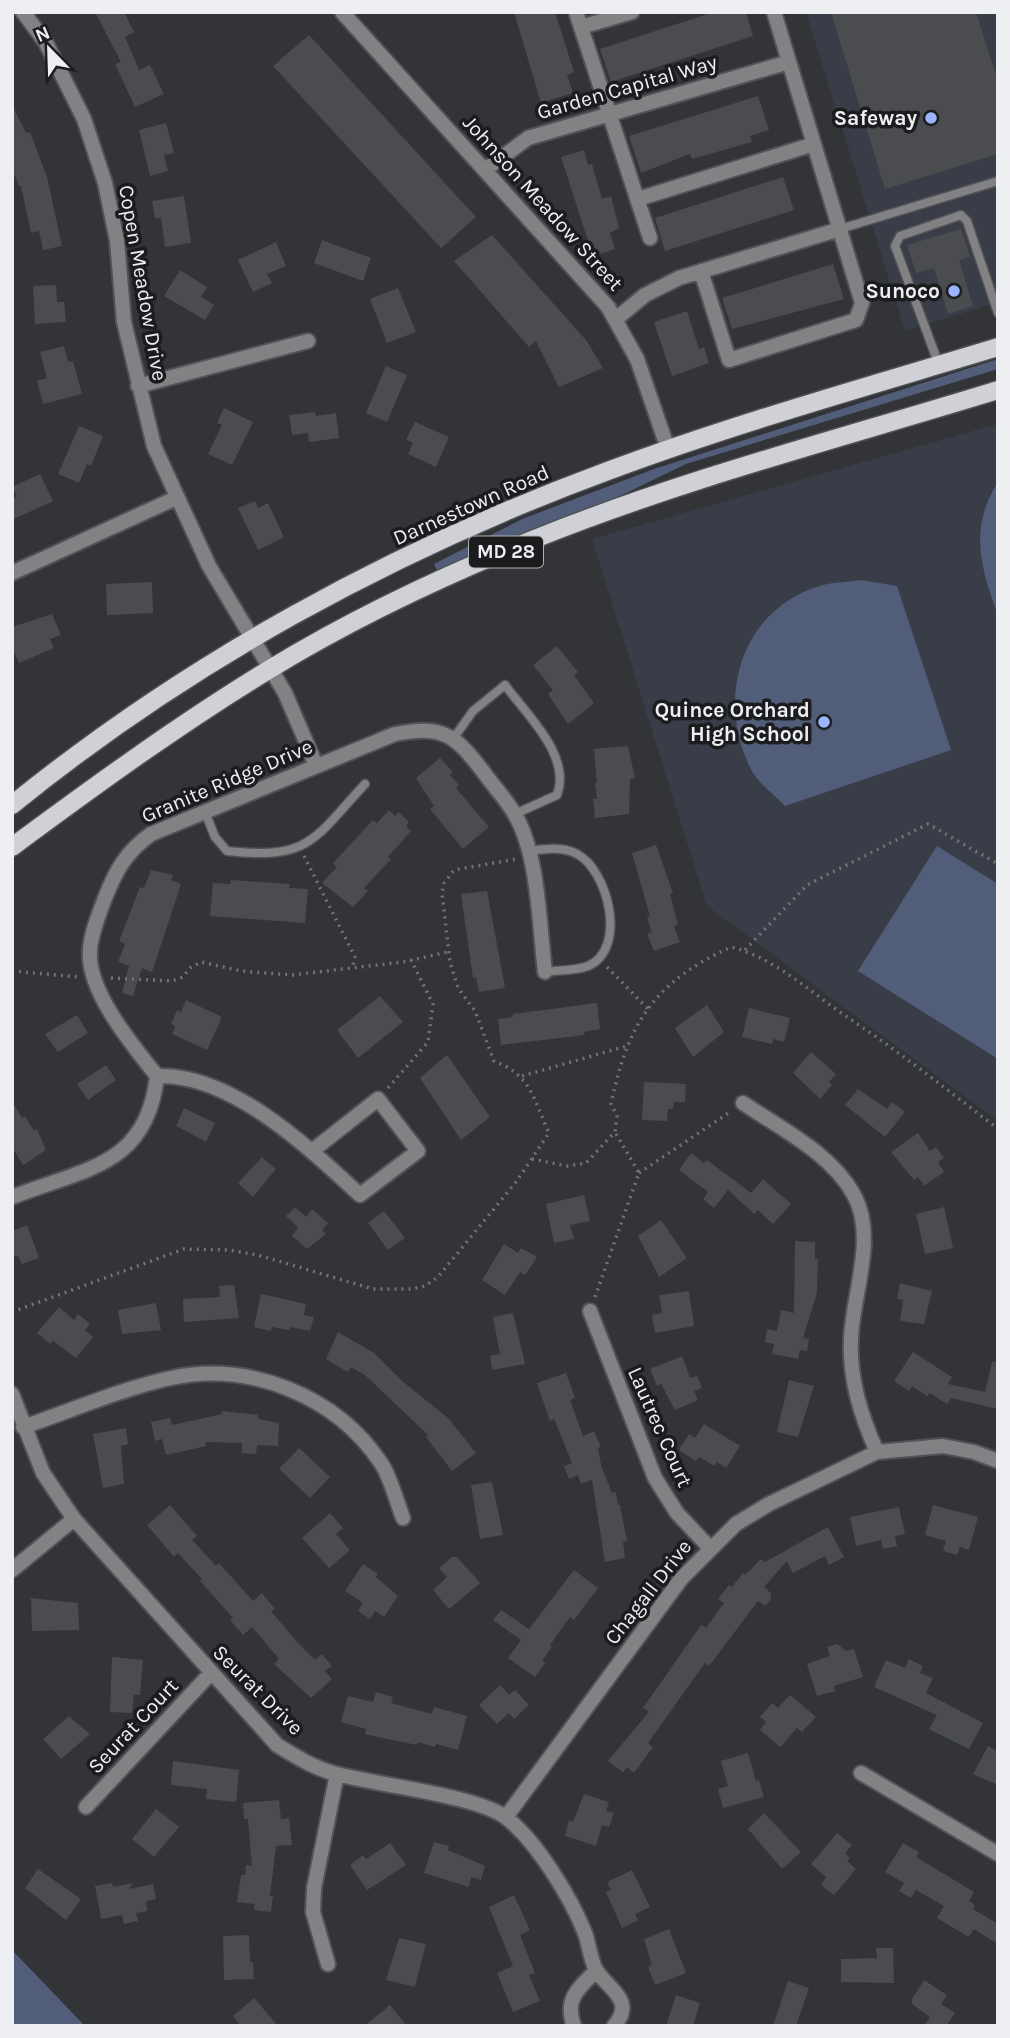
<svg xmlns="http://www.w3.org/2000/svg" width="1010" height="2038" font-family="Karla,sans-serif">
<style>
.built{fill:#393d47}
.green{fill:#525d7a}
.building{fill:#4a4c50}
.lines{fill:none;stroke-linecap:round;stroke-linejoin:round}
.service-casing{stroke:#505256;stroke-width:11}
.minor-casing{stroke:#505256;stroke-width:18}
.primary-casing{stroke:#505256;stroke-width:21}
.path{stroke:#717376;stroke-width:3.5;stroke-dasharray:2 5;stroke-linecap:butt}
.service{stroke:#828285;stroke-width:8}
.minor{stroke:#828285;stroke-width:14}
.primary{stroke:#cfd1d6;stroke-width:18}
.poi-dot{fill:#9ab5fd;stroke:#1b1c1e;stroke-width:2.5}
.labels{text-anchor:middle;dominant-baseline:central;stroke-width:7;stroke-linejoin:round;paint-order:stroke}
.shield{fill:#1b1c1e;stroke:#afb0b2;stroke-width:2}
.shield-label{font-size:19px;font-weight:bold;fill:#eeeff2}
.street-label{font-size:21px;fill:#eeeff2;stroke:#1b1c1e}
.poi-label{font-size:21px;font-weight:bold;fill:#eeeff2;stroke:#1b1c1e;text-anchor:end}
</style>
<rect width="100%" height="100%" fill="#323438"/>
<!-- built -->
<path class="built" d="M806 12H998V302L905 331Z
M998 424V1121L707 906 592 539Z"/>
<!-- green -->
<path class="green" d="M998 359V369L686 464 622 495 437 570 434 564 522 519 654 469Z
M998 482V616C981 568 968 529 998 482Z
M861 580 897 586 951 750 785 806C774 795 759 783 752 771 714 700 741 607 823 585 835 582 849 582 861 580Z
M937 846 998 884V1059L858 971Z
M12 1950 85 2026H12Z"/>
<!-- building -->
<path class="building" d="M95 12H124L134 32 125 37 139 70 150 65 164 94 135 107 115 64 121 62Z
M514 12H555L574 72 567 75 573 93 541 103Z
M714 12H746L753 36 611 82 600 49Z
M831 12H976L998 82V154L885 189Z
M309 35 476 217 441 248 273 66Z
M758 96 769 130 750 136 752 142 692 159 690 154 641 173 629 136Z
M12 105 26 133 30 132 47 177 62 246 43 250 39 231 31 233 21 186H19L12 169Z
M166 123 174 153 164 155 168 171 150 176 139 130Z
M584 150 588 165 592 164 602 199 611 196 619 228 610 233 615 249 593 256 561 157Z
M783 177 794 210 665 251 655 218Z
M184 196 191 243 165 247 161 218H155L152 201Z
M961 229 970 257 959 260 973 306 948 314 934 268 916 273 907 245Z
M492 235 586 340 603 368 559 387 536 341 529 347 454 261Z
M322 240 371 258 363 281 314 263Z
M276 242 286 266 267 274 272 283 253 292 238 260Z
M833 264 844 299 732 329 722 298Z
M180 270 207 287 201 297 214 305 205 320 164 296Z
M56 285 57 302H64L66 322 35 324 33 286Z
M398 288 416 332 387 343 370 299Z
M687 311 699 349 704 347 709 363 672 376 654 322Z
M64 346 68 362 73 361 82 394 43 404 37 381 47 378 40 352Z
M386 366 407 375 387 422 366 413Z
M224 408 253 422 232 465 208 454 222 425 217 423Z
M315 412 316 416 336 413 339 438 309 442 308 433 292 435 289 415Z
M415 422 449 437 436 467 408 454 413 443 406 440Z
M79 426 103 436 91 466 87 464 79 483 58 474Z
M40 474 53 501 12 520V499L17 496 12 487Z
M255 501 258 508 268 503 284 537 258 550 238 508Z
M152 582 153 613 107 615 106 584Z
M52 614 61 635 50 639 54 648 19 663 12 648V627Z
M557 646 578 672 574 675 594 703 568 724 548 694 553 690 533 665Z
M628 746 635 778 630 779 629 814 595 818 593 799H597L595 783H597L594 749Z
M440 758 453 772 450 775 459 785 456 788 489 827 463 849 430 809 434 806 416 778Z
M389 810 395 816 399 812 409 822 406 826 411 831 388 857 391 859 364 888 368 891 353 907 322 883 337 867 333 863 373 820 377 823Z
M656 845 673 893 670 894 678 925 674 926 680 942 654 951 647 934 652 932 647 917 650 916 632 853Z
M151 870 173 875 171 880 181 884 152 972 142 968 133 996 122 993 129 966 118 962 125 944 119 941 140 887 144 888Z
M231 880 290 884 289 888 308 889 305 923 210 916 213 883 230 884Z
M487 891 505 988 479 992 476 977 473 978 461 894Z
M380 996 403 1022 358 1058 337 1030Z
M186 1000 222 1017 207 1050 172 1034 175 1026 171 1024 177 1010 181 1012Z
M597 1003 600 1029 584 1032 585 1035 501 1045 498 1019 513 1017V1014Z
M707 1005 724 1032 693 1057 675 1028Z
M749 1008 790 1018 784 1042 773 1039 772 1044 742 1037Z
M77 1015 88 1033 58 1052 45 1034Z
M811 1052 836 1074 829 1082 832 1085 820 1099 793 1073Z
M447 1055 490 1117 461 1140 420 1078Z
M106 1065 116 1080 88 1100 77 1084Z
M644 1082 686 1084 685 1102H674L673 1109H668L667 1121 642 1120Z
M858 1089 887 1109 892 1102 905 1112 885 1137 845 1105Z
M12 1101 22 1118 25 1116 34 1131 37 1129 46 1150 23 1165 12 1147Z
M184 1108 215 1123 206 1142 176 1126Z
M918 1133 930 1151 936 1147 944 1158 938 1162 944 1172 924 1186 918 1177 914 1180 891 1152Z
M691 1153 704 1163 707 1160 751 1193 763 1179 791 1204 773 1224 758 1210 754 1214 728 1190 714 1208 703 1199 708 1192 679 1170Z
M262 1157 276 1169 253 1197 238 1183Z
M584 1195 590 1221 570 1225 574 1239 554 1243 546 1204Z
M295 1207 306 1217 312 1209 328 1223 322 1230 326 1234 307 1249 292 1236 298 1227 286 1216Z
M944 1207 953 1248 925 1254 916 1214Z
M384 1211 405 1238 388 1250 368 1223Z
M661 1220 687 1258 659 1277 638 1236Z
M27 1225 39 1258 22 1264 18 1256 12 1257V1231Z
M795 1241 815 1242V1259H818L817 1293 803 1338 809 1339 807 1351 800 1350 798 1359 772 1354 774 1344 765 1342 767 1329 777 1331 781 1310 794 1313Z
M504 1244 518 1253 521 1248 537 1257 525 1275 520 1272 505 1295 482 1280Z
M900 1283 932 1291 924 1324 900 1321 903 1300 897 1299Z
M234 1285 239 1318 184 1322 183 1299 220 1297 219 1286Z
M689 1291 694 1326 655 1333 652 1315 662 1313 659 1295Z
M261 1294 306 1304 304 1315 314 1317 310 1331 290 1327 289 1330 272 1327 271 1331 254 1327Z
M156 1303 161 1330 122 1334 118 1310Z
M59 1307 74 1320 78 1314 90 1324 85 1330 93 1337 76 1358 53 1341 50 1344 37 1333Z
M513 1313 525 1364 492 1370 490 1356 500 1354 493 1317Z
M338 1332 374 1353 401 1380 449 1419 476 1453 452 1471 426 1437 428 1435 365 1375 351 1367 348 1372 326 1359Z
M913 1352 952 1377 948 1384 985 1392 992 1362H998V1409L951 1398 947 1404 930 1393 927 1396 912 1386 909 1391 894 1381Z
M682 1356 690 1378 697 1376 702 1388 694 1391 698 1400 675 1410 661 1384 657 1386 650 1369Z
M566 1373 575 1398 570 1400 583 1436 594 1431 601 1447 598 1448 601 1465 612 1493 616 1492 618 1505H620L627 1541 623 1542 625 1558 605 1562 592 1480 581 1484 578 1475 569 1479 564 1466 572 1463 554 1419 550 1421 537 1383Z
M789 1380 814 1386 798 1437 777 1432Z
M222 1411 258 1415V1419L279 1423 278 1446 257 1445 256 1454 242 1453V1443L205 1442 206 1446 166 1455 162 1439 155 1441 151 1422 170 1418 172 1425 222 1414Z
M704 1424 740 1446 726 1468 717 1462 714 1466 699 1457 696 1461 679 1450 689 1434 695 1438Z
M126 1428 128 1444 121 1446 124 1484 103 1488 93 1434Z
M299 1448 330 1477 310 1498 279 1469Z
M492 1482 503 1535 480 1539 471 1485Z
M170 1505 197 1536 192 1540 216 1566 219 1563 253 1601 262 1593 275 1609 271 1611 298 1643 315 1660 322 1654 332 1666 325 1671 332 1679 311 1698 274 1664 279 1659 252 1627 243 1635 230 1620 233 1618 200 1581 202 1579 178 1553 174 1557 147 1525Z
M933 1505 978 1517 969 1550 960 1547 957 1555 943 1551 946 1541 925 1535Z
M899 1507 905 1534 895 1536 897 1546 883 1549 881 1540 856 1546 850 1517Z
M330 1513 343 1528 336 1534 350 1550 329 1568 302 1538Z
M828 1527 844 1557 829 1565 825 1556 793 1573 787 1561 764 1587 771 1593V1599L765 1606 758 1601 709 1666 705 1663 648 1743 653 1747 634 1773 627 1767 623 1772 608 1761 649 1712 643 1708 701 1625 706 1628 724 1603 718 1599 729 1585 732 1587 743 1573 745 1575 761 1559 765 1562Z
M452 1557H457L480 1583 449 1609 433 1590 447 1577 439 1568Z
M363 1564 378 1574 376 1577 398 1596 384 1617 375 1611 370 1619 358 1611 363 1603 345 1591Z
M574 1570 598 1588 574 1620 570 1617 550 1645 552 1647 542 1661 545 1663 535 1677 508 1658 521 1640 493 1620 501 1610 529 1629Z
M31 1598 78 1603 79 1630 32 1631Z
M837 1644 846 1651 854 1649 863 1677 834 1686 835 1691 817 1696 807 1664 830 1656 827 1647Z
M112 1657 143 1660 140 1695H134L132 1713 110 1712Z
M909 1659 923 1666 920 1673 933 1678 926 1693 983 1723 969 1749 929 1729 937 1715 874 1687 886 1660 905 1668Z
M500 1685 509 1695 515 1690 529 1705 514 1719 509 1713 497 1724 479 1705Z
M376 1692 393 1697 391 1703 432 1714 434 1707 467 1716 458 1750 436 1744 435 1747 418 1742 417 1745 382 1738 365 1734 366 1729 341 1722 348 1696 373 1702Z
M790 1695 816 1717 802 1732 797 1728 780 1747 760 1730 766 1722 760 1717 772 1703 778 1708Z
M69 1716 90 1734 61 1759 43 1739Z
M988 1746 998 1751V1785L973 1774Z
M748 1753 756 1781 759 1780 764 1797 723 1808 718 1789 728 1786 721 1761Z
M173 1761 239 1770 236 1802 206 1799 207 1789 171 1785Z
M584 1794 609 1802 606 1811 614 1813 609 1827 602 1825 596 1846 565 1836 569 1820 573 1822Z
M279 1800 281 1819 289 1818 292 1845 276 1846 270 1896H273L271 1912 254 1910 255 1904 237 1902 241 1875H245L246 1865 252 1866 248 1819H244L243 1803Z
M156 1809 179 1827 154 1857 132 1839Z
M764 1813 801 1852 782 1869 748 1829Z
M837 1833 852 1845 845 1853 850 1858 847 1861 856 1869 834 1895 821 1885 826 1877 811 1864Z
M434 1842 449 1846 448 1850 485 1866 481 1880 471 1877 469 1887 424 1873Z
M390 1843 406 1865 367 1890 350 1865 363 1855 366 1859Z
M903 1843 919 1852 916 1857 974 1892 969 1901 975 1905 973 1909 998 1924V1944L974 1929 969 1937 937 1918 944 1906 916 1890 911 1898 899 1891 904 1883 885 1872Z
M38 1869 81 1899 66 1920 25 1888Z
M632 1870 650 1907 635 1914 638 1920 622 1928 606 1892 611 1890 607 1882Z
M112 1883 113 1887 133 1883 129 1889 153 1884 156 1899 146 1901 147 1911 136 1913 138 1921 124 1924 122 1915 101 1919 95 1886Z
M514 1895 530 1930 520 1935 535 1973 529 1975 540 2001 513 2012 497 1973 513 1966 489 1907Z
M669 1929 686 1973 655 1985 648 1967 652 1965 644 1939Z
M249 1935 250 1962H253L254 1979 224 1980 223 1936Z
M399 1938 426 1944 415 1987 386 1980Z
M876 1948H893L894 1983 841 1982V1959L877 1958Z
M924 1980 947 1995 941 2004 955 2013 946 2026H924L930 2017 912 2004V1999Z
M788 1981 809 1988 796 2026H773Z
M676 1995 700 2003 693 2026H666Z
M254 1998 278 2026H241L233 2016Z
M390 2005 407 2026H364Z"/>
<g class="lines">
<defs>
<path id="service" d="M840 229 998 181
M939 365 895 246 900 236 961 215 967 221 998 313
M453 739 473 711 505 685C526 714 572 756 557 795L515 814
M205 812 215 837 227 851C310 860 313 840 365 784
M529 851C545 849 562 846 577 854 608 870 628 949 588 966 576 971 557 970 545 972"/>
<path id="minor" d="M23 12 46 43 84 119 105 183 117 241 124 322 154 446 209 566 285 693 316 765
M342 12 608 307 637 359 668 449
M576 12 650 238
M581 27 632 12
M485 170 528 138 789 62
M638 199 814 144
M701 271 729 360 856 320 862 303 774 12
M616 319 645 295 679 278 840 229
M138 386 308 341
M12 573 176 498
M157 1076C231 1073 309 1148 360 1195L418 1151 378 1099 312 1151
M743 1103C781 1129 831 1153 854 1195 877 1237 853 1293 851 1338 849 1379 861 1416 877 1452
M12 1197C86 1168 147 1166 157 1076 133 1046 86 990 90 950 91 933 99 914 105 898 116 870 126 852 151 834L395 734C444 724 456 736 485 774 494 787 506 799 514 813 539 854 539 925 545 972
M590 1311 655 1478 677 1513 710 1548
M12 1394 43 1473 74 1519 277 1745C295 1756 312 1767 333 1773 374 1785 479 1795 508 1819 538 1844 570 1896 585 1933 589 1944 590 1957 595 1968 604 1987 638 1999 614 2026
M23 1427C70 1411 124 1388 171 1378 250 1361 336 1396 381 1463 391 1478 396 1500 403 1518
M12 1570 74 1519
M861 1773 998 1854
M86 1807 210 1674
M506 1817 681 1579 736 1524 769 1504 877 1452 943 1446 974 1452 998 1461
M328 1964 313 1912 314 1888 337 1774
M574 2026C564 2000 578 1988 596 1971"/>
<path id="primary" d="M12 805C188 662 392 551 605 472 733 424 866 387 998 347
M12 847C96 785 181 723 270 669 352 619 443 576 532 540 683 479 842 438 998 390"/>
</defs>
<!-- service casing -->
<use href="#service" class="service-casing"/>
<!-- minor casing -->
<use href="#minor" class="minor-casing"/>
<!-- primary casing -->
<use href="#primary" class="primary-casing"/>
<!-- path -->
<path class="path" d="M304 856 355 957 352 969
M745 950 807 885 928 824 998 864
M607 967 648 1009
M12 971 79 977
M111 978 172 981 183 977 190 968 201 962 241 971 292 975 403 962 448 952
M522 1076 627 1046
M388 1088 428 1042 433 1004 411 960
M532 1159 567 1166 586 1163 615 1132 617 1116 611 1104C628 1023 654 982 731 947 776 958 812 994 850 1019 901 1053 949 1091 998 1129
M639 1173 730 1112
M595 1297 639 1173 615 1132
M12 1312 184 1249 229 1250 258 1255 373 1289H412L425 1286 438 1277 516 1182 549 1133C533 1098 531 1075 494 1061L475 1011 458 988 450 962 442 893 444 883 454 870 516 859"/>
<!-- service -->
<use href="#service" class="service"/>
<!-- minor -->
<use href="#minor" class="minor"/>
<!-- primary -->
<use href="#primary" class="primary"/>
</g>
<!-- markers -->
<g class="poi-dot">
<circle cx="931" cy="118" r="7"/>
<circle cx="954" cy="291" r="7"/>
<circle cx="824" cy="722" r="7"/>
</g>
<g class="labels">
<!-- shield labels -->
<rect class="shield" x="469" y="536.5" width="74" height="31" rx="5"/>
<g class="shield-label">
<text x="506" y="552">MD 28</text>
</g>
<!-- street labels -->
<g class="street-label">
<text transform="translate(627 87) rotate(-16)">Garden Capital Way</text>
<text transform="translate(543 203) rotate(48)">Johnson Meadow Street</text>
<text transform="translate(143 283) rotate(80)">Copen Meadow Drive</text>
<text transform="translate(471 505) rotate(-24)">Darnestown Road</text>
<text transform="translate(227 781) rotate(-23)">Granite Ridge Drive</text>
<text transform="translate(660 1427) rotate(66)">Lautrec Court</text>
<text transform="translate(648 1592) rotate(-52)">Chagall Drive</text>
<text transform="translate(258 1690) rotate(45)">Seurat Drive</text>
<text transform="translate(133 1726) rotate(-47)">Seurat Court</text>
</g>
<!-- poi labels -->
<g class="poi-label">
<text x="917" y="118">Safeway</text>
<text x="940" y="291">Sunoco</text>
<text x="810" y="710">Quince Orchard<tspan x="810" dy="24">High School</tspan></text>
</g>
</g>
<!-- border -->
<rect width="1010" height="2038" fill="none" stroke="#eeeff2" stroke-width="28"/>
<!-- north arrow -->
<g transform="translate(49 49) rotate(337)" stroke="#1b1c1e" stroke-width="5" paint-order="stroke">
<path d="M0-5L12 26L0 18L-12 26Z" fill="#eeeff2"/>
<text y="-10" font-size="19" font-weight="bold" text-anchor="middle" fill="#eeeff2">N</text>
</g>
</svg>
